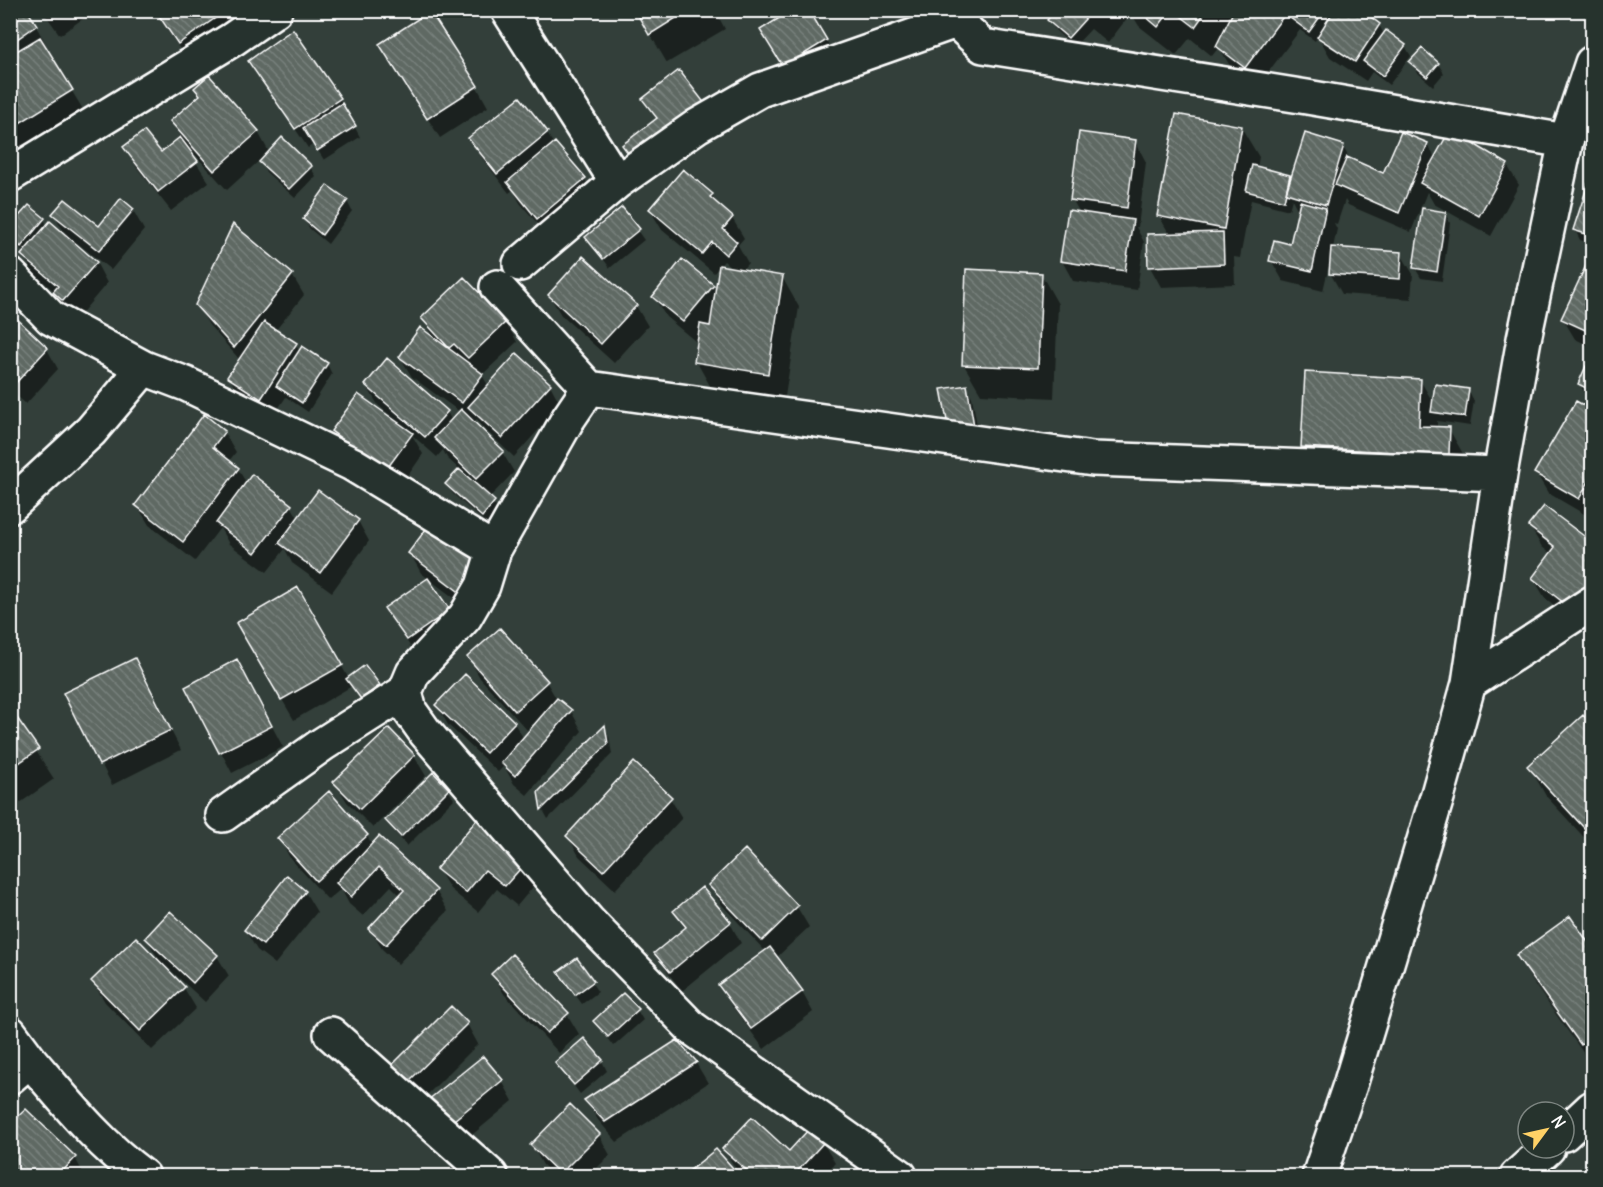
<svg xmlns="http://www.w3.org/2000/svg" width="1603" height="1187" font-family="Delius,sans-serif">
<style>
.shadow{fill:#0007}
.building{fill:url(#building-back-hatch);stroke:#fff;stroke-width:1.5}
.lines{fill:none;stroke-linecap:round;stroke-linejoin:round}
.minor-casing{stroke:#fff;stroke-width:38}
.minor{stroke:#26332d;stroke-width:33}
</style>
<defs>
<pattern id="building-back-hatch" width="6" height="6" patternUnits="userSpaceOnUse" patternTransform="scale(1.5)"><rect width="6" height="6" fill="#5f6964"/><path d="M-1 5l2 2M0 0l6 6M5-1l2 2" fill="none" stroke="#77807b"/></pattern>
</defs>
<rect width="100%" height="100%" fill="#333f3a"/>
<filter id="ink" filterUnits="userSpaceOnUse"><feTurbulence type="fractalNoise" baseFrequency=".0167" numOctaves="2"/><feDisplacementMap in="SourceGraphic" scale="12" xChannelSelector="R" yChannelSelector="G"/><feConvolveMatrix kernelMatrix="1 2 1 2 8 2 1 2 1" color-interpolation-filters="sRGB"/></filter>
<g filter="url(#ink)">
<!-- shadow -->
<path class="shadow" d="M10 10H25L36 26 47 46 45 47 84 111 17 151 10 140Z
M42 10H86L88 15 60 35Z
M154 10H240L253 34 196 73Z
M636 10H715L725 29 667 63Z
M1058 10H1358L1379 25 1384 34 1405 46 1411 56 1389 85 1372 72 1366 81 1330 57 1318 36 1315 41 1300 30 1257 87 1230 66 1219 47 1212 56 1190 38 1176 55 1139 26 1131 13 1108 43 1091 29 1074 47 1055 30 1049 20Z
M762 31 826 40 837 60 796 86Z
M381 45 477 87 488 107 440 138Z
M250 61 340 99 360 137 324 160 314 144 308 148Z
M1411 62 1438 64 1444 73 1433 86 1417 72Z
M196 89 258 132 269 152 310 167 316 176 295 198 266 172 260 160 227 190 189 148 188 150 209 182 171 211 137 168 125 148 161 154 181 138 172 122 200 96Z
M520 99 547 133 554 145 555 144 585 179 596 199 550 238 520 203 513 190 509 193 482 158 470 138Z
M1241 127 1259 157 1257 168 1289 176 1292 181 1343 147 1351 161 1384 175 1427 144 1436 159 1507 165 1519 185 1491 236 1434 204 1427 192 1411 232 1348 205 1345 200 1337 224 1334 223 1337 229 1333 248 1401 254 1413 274 1411 299 1342 294 1330 273 1331 265H1329L1323 291 1283 281 1271 260 1291 246 1299 213 1292 199 1289 210 1251 200 1240 258 1234 257 1235 284 1161 287 1150 267 1170 235 1159 216Z
M1135 141 1146 162 1138 227H1136L1144 242 1137 290 1073 281 1062 261 1080 213 1072 199Z
M1590 183H1592V244L1580 240 1575 230Z
M712 195 720 208 732 218 744 238 738 245 748 263 741 271 782 277 799 307 784 403 713 391 696 361 700 336 695 341 666 317 654 297 713 286 717 293 733 269 724 261 714 273 662 230 650 210Z
M347 201 352 211 328 244 310 229 304 219Z
M622 209 644 240 610 268 587 237Z
M133 210 144 230 111 270 77 243 75 245 96 262 107 283 75 321 66 313 55 292 35 275 23 255 24 253 20 249 13 257 10 255V228L44 219 47 226 68 239 54 214 99 228Z
M1445 213 1450 223 1442 281 1421 278 1415 268Z
M1590 261 1592 262V347L1575 339 1563 319Z
M1041 274 1058 304 1054 398 981 394 964 365Z
M292 275 304 295 275 331 295 344 300 352 327 364 332 374 308 412 286 397 272 418 241 398 229 377 240 360 209 325 197 305Z
M549 295 636 306 648 326 614 363 561 315Z
M10 318 47 349 58 369 26 404 10 390Z
M423 318 506 322 517 342 482 375 489 387 550 385 561 405 514 457 482 427 477 419 473 423 502 452 514 472 489 498 500 512 488 525 453 494 447 485 460 470 447 458 443 450 437 457 412 435 423 454 398 490 345 451 333 431 393 418 378 405 366 385 388 360 447 412 452 421 460 412 412 377 400 357 436 342Z
M1587 368 1592 370V397L1585 394 1580 384Z
M1420 380 1434 404 1469 391 1474 401 1470 426 1437 421V428L1449 429 1466 459 1320 476 1302 446Z
M966 387 972 397 979 436 956 440Z
M1576 403 1592 412 1591 518 1548 493 1536 473Z
M224 432 236 452 229 461 238 469 247 484 291 506 299 519 358 521 369 541 332 592 292 563 285 549 267 572 229 544 220 528 195 561 149 525 137 505Z
M1544 508 1592 544V619L1585 629 1545 598 1533 578 1551 554 1542 547 1530 527Z
M429 527 474 613 421 573 410 553Z
M298 589 349 679 378 686 384 695 367 708 352 686 294 720 238 624Z
M386 609 449 611 419 660Z
M469 658 546 681 557 700 571 711 582 731 527 795 514 784 504 766 498 772 448 725 437 705 514 723 524 739 535 726 533 724 527 730 480 678Z
M134 659 181 750 112 785 65 693Z
M248 681 283 747 232 773 187 687Z
M10 710 54 779 10 810Z
M1583 717 1592 727V846L1546 796 1529 766Z
M604 728 609 737 612 754 548 819 543 810 540 792Z
M389 730 414 756 426 776 373 828 347 802 335 782Z
M448 790 454 799 407 846 393 830 387 821Z
M670 798 682 818 615 890 579 856 568 836Z
M478 820 538 881 517 906 497 889 478 912 450 889 438 869Z
M367 836 373 846 436 891 448 911 398 964 382 949 370 929 401 896 391 886 363 916 349 904 341 889 328 900 290 858 279 838Z
M745 852 797 907 809 927 776 958 802 992 813 1012 764 1049 732 1006 720 986 765 951 722 905 710 885Z
M287 877 305 892 317 912 275 964 257 950 245 930Z
M702 889 730 923 741 943 682 991 668 973 656 953 685 929 675 911Z
M170 913 217 956 229 976 205 1002 167 967 166 969 184 988 196 1008 152 1050 105 1002 93 982 160 962 147 939Z
M1569 918 1592 950V1065L1535 985 1517 956Z
M576 960 598 992 582 1004 566 982Z
M493 974 567 1014 579 1034 559 1053 504 994Z
M637 1010 643 1020 614 1046 595 1021Z
M467 1024 478 1044 421 1101 406 1086 394 1065Z
M677 1041 696 1063 708 1083 617 1142 598 1120 586 1100Z
M602 1061 607 1071 580 1094 557 1063Z
M502 1081 513 1101 461 1144 430 1100Z
M26 1111 75 1158 85 1176H10V1126Z
M809 1131 823 1143 835 1163 823 1176H744L736 1169 724 1149 789 1153Z
M599 1135 610 1155 589 1176H555L543 1165 532 1145Z
M716 1151 738 1176H685Z
M1592 1169V1176H1586Z"/>
<!-- building -->
<path class="building" d="M10 10H27L37 25 10 44Z
M155 10H227L178 44Z
M635 10H689L649 35Z
M792 10H809L827 40 783 67 760 30Z
M1056 10H1080L1087 17 1068 38 1047 20Z
M1138 10H1171L1158 27Z
M1173 10H1207L1195 27Z
M1234 10H1288L1245 68 1216 46Z
M1294 10H1325L1309 32 1289 17Z
M1334 10H1361L1380 24 1355 62 1317 37Z
M430 11 478 86 427 119 379 44Z
M293 29 341 98 295 129 248 61Z
M1386 30 1406 45 1383 76 1363 61Z
M40 37 73 90 10 129V55Z
M1422 48 1439 63 1427 77 1409 62Z
M679 70 706 105 634 161 622 145 657 118 642 99Z
M209 75 259 131 214 171 170 121 200 95 194 88Z
M520 97 548 132 497 174 468 138Z
M342 103 356 126 317 151 303 128Z
M1176 114 1242 126 1224 229 1157 216Z
M1450 130 1508 164 1479 216 1420 183Z
M144 131 161 152 180 137 198 161 158 192 123 147Z
M1079 132 1136 140 1127 208 1070 200Z
M1401 132 1428 143 1399 213 1335 185 1347 157 1383 173Z
M1305 133 1344 145 1326 205 1286 193Z
M282 137 312 166 289 189 259 162Z
M555 142 586 178 537 219 507 182Z
M1252 165 1290 175 1284 201 1246 191Z
M683 169 713 194 710 197 733 217 723 229 737 242 726 255 712 242 702 254 649 209Z
M1589 181 1592 182V236L1573 230Z
M327 185 348 200 322 235 303 219Z
M121 198 134 209 99 251 52 214 65 199 99 226Z
M1300 201 1326 208 1312 271 1269 261 1274 240 1290 244Z
M29 205 45 218 21 247 14 241 10 244V226Z
M622 207 640 229 603 259 585 237Z
M1422 208 1446 212 1437 272 1413 268Z
M1068 210 1133 220 1125 271 1060 261Z
M50 221 97 262 63 301 53 292 58 286 21 255Z
M233 224 293 274 234 348 195 305Z
M1223 232 1224 264 1148 267 1147 234Z
M1331 247 1402 252 1400 279 1329 274Z
M583 256 637 305 601 344 548 295Z
M682 259 714 285 683 322 652 297Z
M1589 259 1592 261V333L1561 319Z
M719 265 783 276 768 374 694 362 700 324 710 326Z
M966 269 1042 273 1038 368 962 365Z
M464 277 507 321 468 358 454 344 449 348 421 318Z
M12 314 48 348 14 385 10 382V315Z
M264 322 297 343 261 399 227 377Z
M420 327 483 374 462 403 399 357Z
M302 346 328 363 302 403 276 386Z
M517 353 551 384 502 438 468 407Z
M387 358 448 411 425 437 365 385Z
M1586 366 1592 369V391L1578 384Z
M1305 372 1421 379 1419 426 1450 427 1449 455 1301 447Z
M1435 384 1469 389 1465 417 1431 412Z
M967 385 974 426 949 431 941 389Z
M358 394 413 433 386 470 331 431Z
M1576 401 1592 410V476L1579 499 1534 473Z
M461 409 504 451 476 479 434 438Z
M204 414 225 431 213 447 239 468 183 542 135 505Z
M459 469 495 501 482 517 445 484Z
M252 474 292 505 255 553 216 523Z
M318 490 359 520 320 573 279 543Z
M1544 506 1592 542V583L1573 610 1532 578 1555 547 1528 526Z
M429 525 483 566 462 594 408 553Z
M428 578 450 610 407 640 384 608Z
M298 587 343 665 281 700 236 623Z
M500 628 548 681 515 711 467 657Z
M135 658 171 730 99 765 63 693Z
M237 659 272 726 219 753 185 687Z
M365 665 380 685 361 699 346 679Z
M465 674 515 722 486 753 435 705Z
M557 698 572 710 515 776 501 763Z
M10 708 39 749 10 769Z
M1583 715 1592 725V825L1587 831 1527 766Z
M605 725 608 744 541 810 538 792Z
M389 728 415 755 360 809 333 782Z
M634 762 672 797 603 871 566 836Z
M433 772 449 789 401 837 385 820Z
M329 791 368 835 316 881 277 838Z
M478 818 528 860 505 886 485 870 466 893 436 869Z
M379 836 437 890 386 945 368 929 404 890 379 867 351 897 336 883Z
M745 849 798 906 762 941 708 885Z
M287 875 306 891 263 945 244 930Z
M702 887 731 922 670 972 654 953 686 927 673 911Z
M170 911 218 955 193 983 145 938Z
M1570 916 1592 948V1037L1581 1045 1516 955Z
M136 937 185 987 140 1031 91 981Z
M770 947 803 991 751 1029 718 985Z
M512 954 569 1013 547 1033 491 974Z
M577 958 594 981 575 995 558 972Z
M623 993 639 1009 608 1037 593 1021Z
M451 1006 468 1023 408 1082 392 1065Z
M584 1038 603 1060 574 1085 555 1063Z
M677 1040 697 1062 605 1122 584 1100Z
M483 1056 503 1080 448 1125 428 1100Z
M570 1104 600 1134 560 1174 530 1145Z
M26 1109 76 1157 58 1176H10V1124Z
M752 1117 789 1151 809 1129 824 1142 793 1176H753L722 1149Z
M716 1149 740 1176H683Z"/>
<g class="lines">
<defs>
<path id="minor" d="M508 10 617 182
M950 10 956 21 983 46 1307 97 1566 141
M10 175 233 39 275 10
M520 264 617 182 697 126 760 90 956 21
M10 275 51 318 144 368
M497 287 589 388 1093 459 1500 474
M589 388 568 419 494 550 483 586 465 617 413 673 405 692 410 711 425 732 588 921 692 1028 900 1176
M10 506 91 431 144 368 186 384 352 464 494 550
M1469 683 1592 603
M223 815 323 744 405 692
M10 1033 30 1060
M331 1034 491 1176
M10 1077 30 1060C65 1101 99 1144 143 1176
M1564 1134 1592 1108
M1319 1176 1351 1082 1438 794 1469 683 1500 474 1524 339 1566 141 1592 63
M1517 1176 1548 1148"/>
</defs>
<!-- minor casing -->
<use href="#minor" class="minor-casing"/>
<!-- minor -->
<use href="#minor" class="minor"/>
</g>
</g>
<!-- margin -->
<rect width="1603" height="1187" fill="none" stroke="#26332d" stroke-width="36"/>
<rect x="18" y="18" width="1567" height="1151" fill="none" stroke="#fff" stroke-width="2" filter="url(#ink)"/>
<!-- north arrow -->
<g transform="translate(1546 1130) rotate(57)"><circle r="28" fill="#26332d" stroke="#7d8581" stroke-width="1.5"/>
<path d="M0-4.5L10 22L0 15L-10 22Z" fill="#ffd166"/>
<text y="-9" font-size="16" font-weight="bold" text-anchor="middle" fill="#ffffff">N</text>
</g>
</svg>
